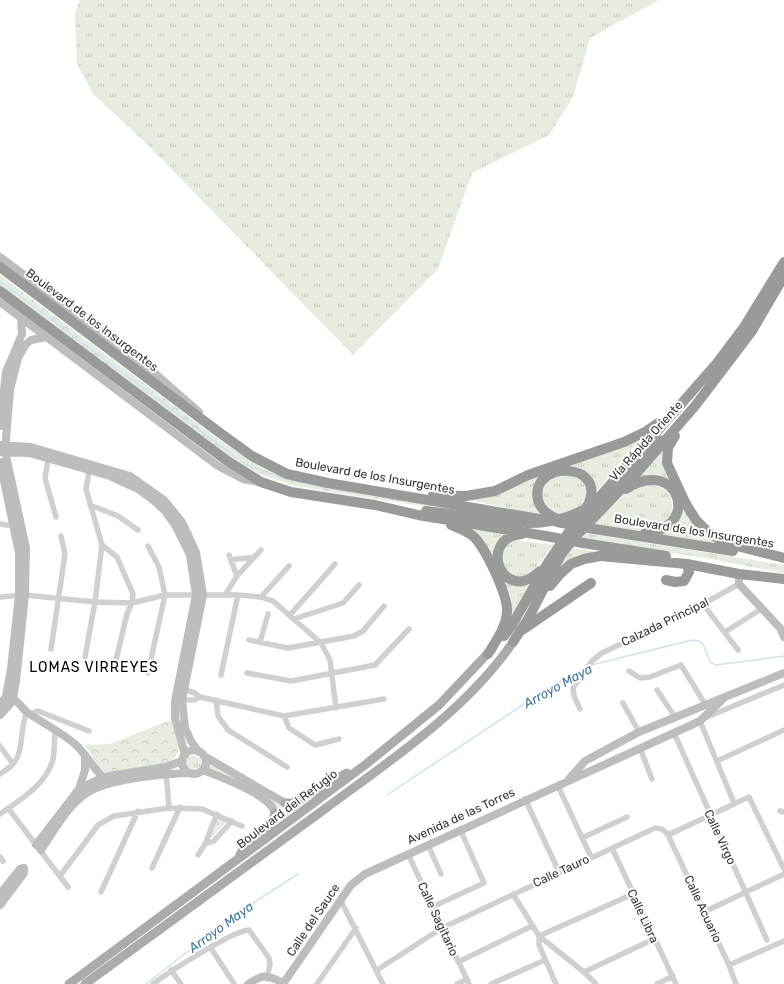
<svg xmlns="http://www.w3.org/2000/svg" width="784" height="984" font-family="Rubik,sans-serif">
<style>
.grass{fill:url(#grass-tufts)}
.park{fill:url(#park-crowns)}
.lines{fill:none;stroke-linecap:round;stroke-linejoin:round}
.stream{stroke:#cfe2ee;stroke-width:1.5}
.street{stroke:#d0d0d0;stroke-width:5.5}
.secondary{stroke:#bdbdbd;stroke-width:8}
.primary{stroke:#ababab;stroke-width:9}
.highway{stroke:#9a9a9a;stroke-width:10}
.highway-bridge{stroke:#9a9a9a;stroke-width:10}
.labels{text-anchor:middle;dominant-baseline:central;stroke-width:4;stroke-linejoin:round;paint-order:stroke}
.street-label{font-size:12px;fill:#333;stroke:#fff}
.water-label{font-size:13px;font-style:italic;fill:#3f7597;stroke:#fff}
.quarter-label{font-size:14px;letter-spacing:1px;fill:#000;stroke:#fff}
</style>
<defs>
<pattern id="grass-tufts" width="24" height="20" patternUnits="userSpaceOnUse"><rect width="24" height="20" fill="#e6ecdf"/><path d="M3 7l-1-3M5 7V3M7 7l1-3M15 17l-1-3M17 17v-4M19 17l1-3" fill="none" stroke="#c6cbc0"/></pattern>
<pattern id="park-crowns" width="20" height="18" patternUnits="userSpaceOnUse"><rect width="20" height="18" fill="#e6ecdf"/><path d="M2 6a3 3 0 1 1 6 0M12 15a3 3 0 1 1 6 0" fill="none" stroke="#c6cbc0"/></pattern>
</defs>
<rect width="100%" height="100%" fill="#fff"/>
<!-- grass -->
<path class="grass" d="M80 0H659L590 38 573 97 549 135 472 173 438 269 353 355 147 144 93 94 77 64 75 13Z
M639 440 594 494 593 485 559 468Z
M664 449 662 456 665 469 718 543 660 536 674 524 673 489 636 480Z
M551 471 537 484 547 517 471 500 488 497 522 482Z
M574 473 588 486 586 505 564 516 552 515 540 497C548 474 551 477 574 473Z
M640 484C668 485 679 495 668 523L642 532 591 524 633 488Z
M456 523 511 535 494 560Z
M584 533 784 565V573L705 558 577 539Z
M516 540 554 545C543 555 538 570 525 578L506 574 501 551 505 545Z
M571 548 633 557 593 553 550 578Z
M498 573 531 582 506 628Z
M190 756H195L201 760 203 767 200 769 192 770 185 766V761Z
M210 761 279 805 286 807 341 779 246 847 277 823 279 814 277 808 208 770Z"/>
<!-- park -->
<path class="park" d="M0 275 221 441C244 456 265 470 291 478L434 505 428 507 415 505 295 486 259 474 201 438 0 288Z
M171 720 180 747C178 751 176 758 172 761 158 770 122 770 105 772 94 767 93 753 84 745L110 744Z
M219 818 226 822 210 839Z"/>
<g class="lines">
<!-- stream -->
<path class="stream" d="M0 281 246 465 289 480 327 488
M591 665 692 640C707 640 704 651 710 662L716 665 784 656
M387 795 545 690 584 668
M146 984 236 914 298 874"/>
<!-- street -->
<path class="street" d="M48 459 45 478 56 517
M90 505 118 516 138 530
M0 524 14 526
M102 545 117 557 133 594 132 603 127 614 115 664
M229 555 237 576
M231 560 254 557
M225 595 237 576 261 550
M0 597 25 595 95 602 132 603 165 595H238L261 597 273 601 321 643 330 660 336 708
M261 597 289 566
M703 604 738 650
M290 615 335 564
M294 619 343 603 359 585
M725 632 761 609
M249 640 288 648 354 636 363 631 384 606
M260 642 268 614
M51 649 65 554 61 536
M85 657 95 602 102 545 86 489 90 467
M629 671 640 678 650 677 681 665 705 704
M148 673 165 595 159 567 148 546
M247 673 291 681 375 665 409 629
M221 675 238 595
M182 689 195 693 200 697 284 716 384 699
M657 690 675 717
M179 700H194L200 697
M216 700 218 716 228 730 287 767
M623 703 639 732
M580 709 574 696 573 688 592 661 602 653 703 604 739 584
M30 714 38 711 89 731
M284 716 289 728 315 745 339 739
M707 717 784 685
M700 721 734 803
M674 733 767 940
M0 746 13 764
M640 748 652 779
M717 761 784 730
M166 772 169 808
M0 774C4 771 10 768 13 764 25 750 19 728 27 712
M558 786 591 857
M525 799 559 872
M8 808 68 887
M780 811 784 812
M0 814C20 800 47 784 53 759 55 750 54 740 55 731
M668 835 749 797 784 869
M582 838 627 817
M205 844 214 841 232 821
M428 845 441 874
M612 848 676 984
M408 854 469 984
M198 855 205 844 217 814
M0 857 3 861
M152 868 180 807
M60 876 98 825 114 816 169 808 202 809 242 826
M101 892 138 811
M513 894 539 936V945L556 984
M341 901 383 984
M432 907 484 883 460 829
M704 912 784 874
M211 948 234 984
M458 962 532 926
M729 965 784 941
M171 970 181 984
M377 970 442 928 655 828C662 828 664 830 668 835L729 965 736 984
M584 972 654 939
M153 984C169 972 232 931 249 930L269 958 270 964 267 979
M317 984 356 928
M457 984 467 979
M491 984 545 960
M596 984 584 972 539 936 633 894
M657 984 673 976"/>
<!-- secondary -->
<path class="secondary" d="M0 257 151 370 199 412
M0 302 218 466 243 479 259 482
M0 426 6 372 22 334 21 318
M0 445 31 447 130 476 164 500 182 522 196 552 203 595 182 700 185 728 191 741 199 752
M0 452 29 453 110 476 138 489 152 499 164 510 175 525 190 555 196 595 175 701V718L185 755
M0 462 19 553V595L11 669 6 696 0 706
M739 574V584L780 628 784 637
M9 697C18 699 21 708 28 713 43 723 61 732 75 744 86 754 92 767 103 777
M0 715 10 704 13 698 16 681 25 595 26 548 5 451 10 390 18 358 26 344 31 340 47 337
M182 762a12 12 0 1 1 24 0a12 12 0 1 1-24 0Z
M204 756 285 803
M203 770C220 777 271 795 275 813
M569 779 585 761 639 732 784 673
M79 789 85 770V755
M36 845 79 789 103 777 166 767 182 761
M41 850C54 831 67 806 87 793 108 779 162 774 188 773
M0 894 20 869 24 868V873L0 905
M248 984C265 973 266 975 284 983
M283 984 351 885 365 874 700 721 725 697"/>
<!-- primary -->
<path class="primary" d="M285 803H293L347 773
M239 857 245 845 272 823 275 813
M69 984 365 765 439 705 492 649
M85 984C164 926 243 869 322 811 388 762 466 711 513 642"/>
<!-- highway -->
<path class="highway" d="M0 267 216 430 252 456 287 474 328 483 545 520
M0 291 226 460 261 482 291 492 375 505 418 515 546 536
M675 436 668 448 667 463 686 504 696 520 708 532 725 543 784 558
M626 489C679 455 702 529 645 533
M433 495 466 496 495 491 528 475 624 442 645 432 658 423
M557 519C548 515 540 509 538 500 529 459 611 461 587 507
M451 525C458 528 467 531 473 536 485 547 508 595 507 612 506 627 496 641 488 654
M594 529 733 551
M522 534C476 538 503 607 540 571
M583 543 666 556
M666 580 675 582 684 581 689 572 687 564
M550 586 560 574 571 564 584 559 600 556 687 564 739 574 784 579
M527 621 562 553 576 536 634 476 695 406 752 331 784 276
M522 630 591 583
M504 636 512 625 547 564 568 533 717 363 744 327 784 262
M513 642 530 616"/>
<!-- highway-bridge -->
<path class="highway-bridge" d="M426 511 527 523C591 524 619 483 659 440
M557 522 594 529
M546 536 583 543"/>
</g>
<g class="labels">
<!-- street labels -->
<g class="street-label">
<text transform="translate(92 320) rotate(37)">Boulevard de los Insurgentes</text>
<text transform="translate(646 441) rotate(-48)">Vía Rápida Oriente</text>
<text transform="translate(375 476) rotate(10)">Boulevard de los Insurgentes</text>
<text transform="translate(694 531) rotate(9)">Boulevard de los Insurgentes</text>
<text transform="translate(665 622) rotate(-26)">Calzada Principal</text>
<text transform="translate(287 809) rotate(-37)">Boulevard del Refugio</text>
<text transform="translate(461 816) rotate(-25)">Avenida de las Torres</text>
<text transform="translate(720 837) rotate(65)">Calle Virgo</text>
<text transform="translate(561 871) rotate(-25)">Calle Tauro</text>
<text transform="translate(703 909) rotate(65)">Calle Acuario</text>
<text transform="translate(643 916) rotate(65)">Calle Libra</text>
<text transform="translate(438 919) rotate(65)">Calle Sagitario</text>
<text transform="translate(313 920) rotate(-56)">Calle del Sauce</text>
</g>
<!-- water labels -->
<g class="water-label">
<text transform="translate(558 686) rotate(-29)">Arroyo Maya</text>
<text transform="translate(221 927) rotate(-36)">Arroyo Maya</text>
</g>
<!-- quarter labels -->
<g class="quarter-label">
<text x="94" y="667">LOMAS VIRREYES</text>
</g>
</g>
</svg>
